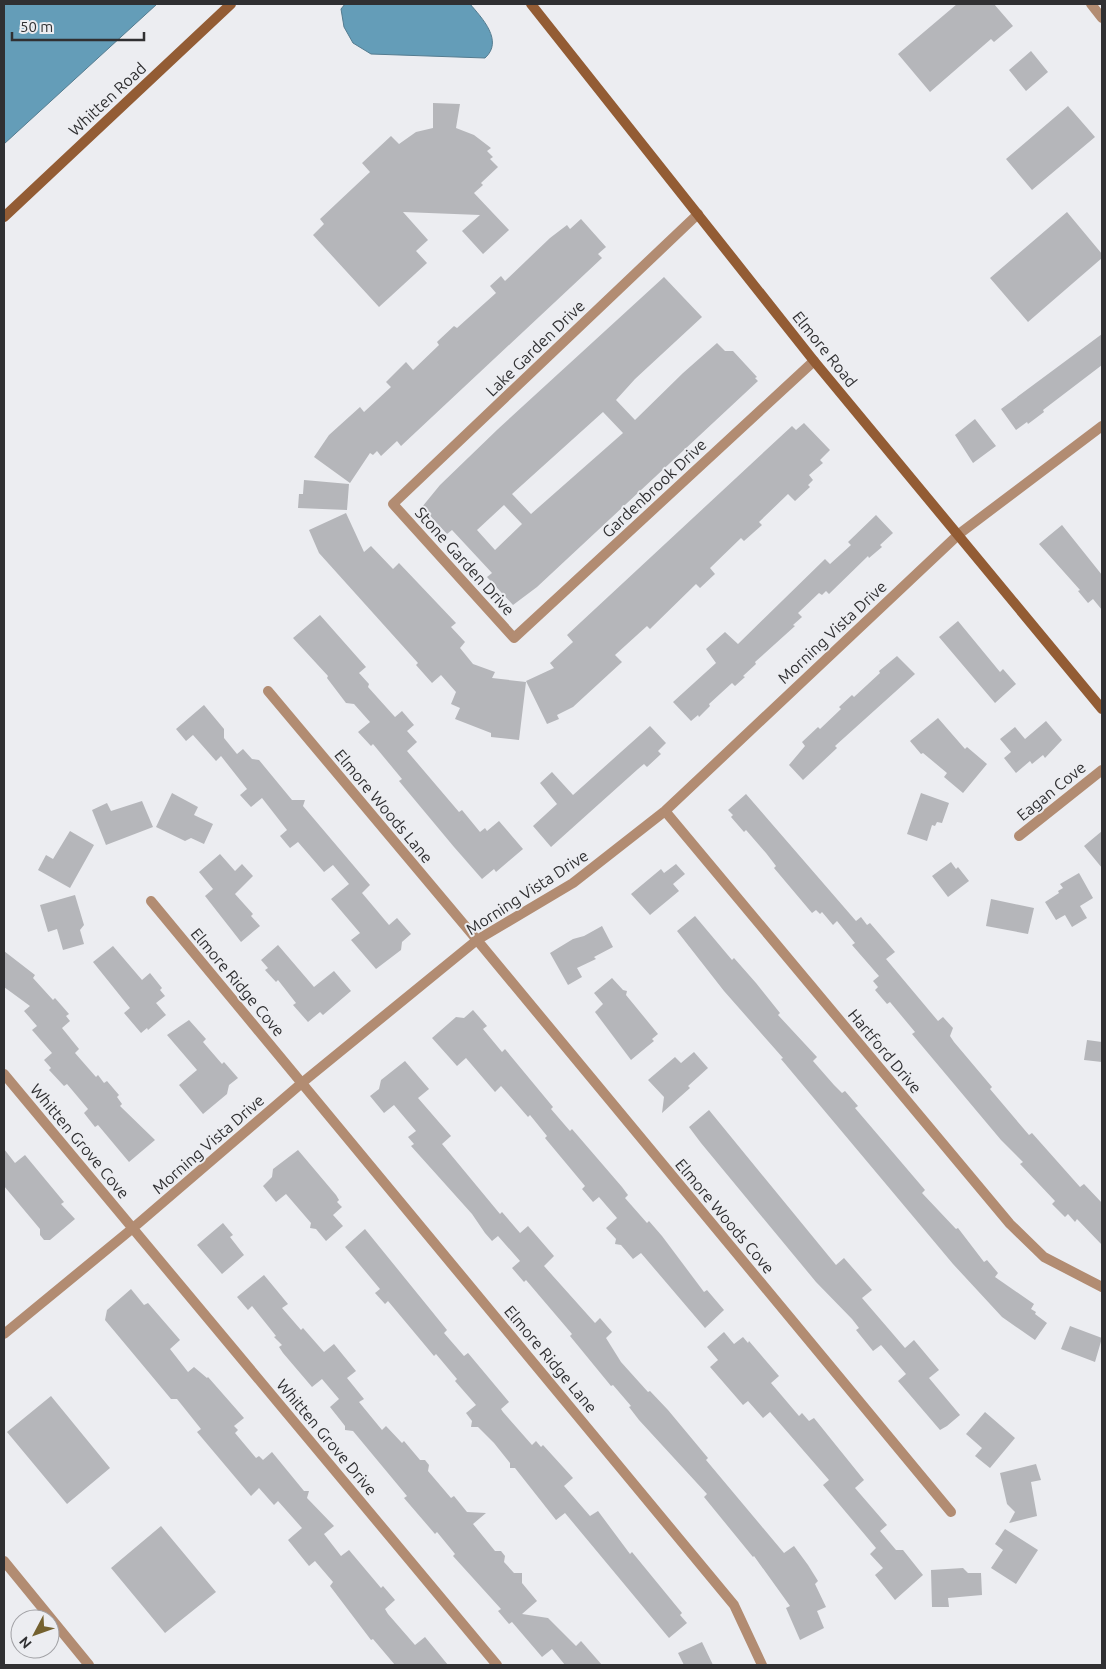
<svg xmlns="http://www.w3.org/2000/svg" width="1106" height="1669" font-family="Ubuntu,sans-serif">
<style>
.water{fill:#649db8;stroke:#547c90}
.building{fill:#b5b6ba;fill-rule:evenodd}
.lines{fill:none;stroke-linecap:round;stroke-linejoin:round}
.street{stroke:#b28c72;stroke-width:10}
.secondary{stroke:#935c34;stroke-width:10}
.labels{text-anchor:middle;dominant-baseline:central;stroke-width:4;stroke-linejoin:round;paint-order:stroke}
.street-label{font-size:16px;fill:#303032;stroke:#ecedf1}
</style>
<rect width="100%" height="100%" fill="#ecedf1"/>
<!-- water -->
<path class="water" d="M4 4H157L4 144Z
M345 4H470C482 18 504 41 485 58L371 54 353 43 344 27 341 9Z"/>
<!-- building -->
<path class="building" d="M957 4H994L1013 26 994 42 991 39 930 92 898 54Z
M1031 51 1048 72 1026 91 1009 70Z
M433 103 460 104 456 128 474 135 491 148 487 151 493 157 490 159 498 167 481 183 483 185 474 193 509 230 483 254 462 231 480 215 403 212 428 240 416 251 427 263 379 307 313 235 324 224 320 219 370 172 362 163 391 136 399 144 416 132 433 128Z
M1068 106 1095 137 1032 190 1006 159Z
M1067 212 1102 254V258L1028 322 990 278Z
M581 219 606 247 598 254 602 258 401 446 397 441 381 456 377 451 373 455 370 453 350 483 314 457 329 435 360 407 364 412 391 387 386 382 406 362 413 370 439 345 437 342 439 340 454 326 457 328 496 293 490 286 501 276 505 281 550 238 567 225 570 229Z
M664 277 702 317 635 379 616 400 635 420 683 373 717 343 725 351H733L757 377 755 378 758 381 537 587 513 605 487 577 492 573 452 530 447 534 422 507 440 485 498 429ZM603 412 623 433 531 514 512 494ZM504 505 522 524 495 550 477 530Z
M1102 334V365L1043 410 1044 412 1028 424 1027 422 1016 430 1001 409Z
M975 419 996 446 973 463 955 435Z
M804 423 830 450 820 460 823 463 809 475 813 480 808 485 810 487 795 501 788 494 759 522 762 525 744 541 741 538 710 568 715 574 700 588 696 584 650 629 647 626 615 655 622 662 573 707 557 715 559 719 547 724 526 681 554 668 550 663 573 642 567 635 792 426 796 430Z
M304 480 349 484 347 510 298 508 299 494H303Z
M346 513 364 552 371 546 393 569 399 563 456 623 451 627 465 642 460 648 473 664 495 672 492 678 526 682 519 740 491 737V733L455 719 460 708 451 704 456 692 441 675 432 683 416 665 418 663 319 553 309 530Z
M876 515 893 533 880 545 882 547 869 558 868 556 829 594 826 591 822 595 819 593 798 613 802 617 793 625 795 626 755 662 756 664 743 676 745 677 735 686 732 683 709 704 710 706 699 717 698 715 691 721 673 702 716 663 706 649 725 632 738 644 825 559 830 564 851 545 848 542Z
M1062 525 1102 575V610L1093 599 1088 603 1078 591 1080 590 1039 544Z
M320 615 366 667 359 673 369 684 368 687 395 717 402 711 414 725 407 731 417 742 407 751 459 812 462 810 480 832 485 828 487 831 499 821 523 849 496 872 494 869 482 879 454 847 399 781 402 779 373 744 371 746 358 732 370 722 354 704 346 703 327 678 328 676 293 638Z
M958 621 1000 672 1003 669 1016 684 995 703 939 637Z
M897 656 915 674 835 746 837 748 803 780 789 765 805 746 802 742 818 727 820 729 841 709 839 707 852 695 854 697 880 673 879 671Z
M204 705 224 729V738L237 754 243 749 252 759 259 760 292 800H305L303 806 370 885 362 893 389 925 397 918 411 934 402 942 401 950 376 969 351 940 360 933 331 899 349 884 333 865 324 872 298 842 290 848 280 836 287 830 262 798 251 807 240 795 247 789 221 756 216 761 193 735 186 741 176 729Z
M938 718 965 749 967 747 987 764 963 793 944 777 947 773 923 753 921 754 910 741Z
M1046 721 1062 740 1045 758 1043 755 1032 764 1030 761 1016 773 1004 758 1011 752 1000 739 1015 727 1025 739Z
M650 726 666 743 658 751 661 754 647 767 644 764 638 769 551 847 533 826 557 804 540 783 552 772 573 795Z
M172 793 198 807 194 815 213 824 204 844 191 838 185 841 156 827Z
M921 793 949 803 942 823 937 822 935 826 932 825 927 841 907 834Z
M746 794 856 921 861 917 867 925 870 923 895 952 886 959 938 1021 943 1017 953 1028 950 1036 954 1042 992 1087 990 1089 1029 1135 1032 1133 1080 1187 1084 1184 1102 1203V1245L1077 1219 1075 1222 1068 1214 1065 1217 1052 1204 1055 1201 1020 1164 1023 1162 1001 1140 912 1034 915 1032 890 1002 887 1004 875 990 878 987 873 981 879 976 852 945 855 943 837 921 833 925 822 912 820 914 816 910 812 913 774 868 776 866 766 853 746 830 744 832 731 817 733 815 728 810Z
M142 801 153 827 106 845 92 810 107 803 111 811Z
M70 831 94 845 70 888 38 870 46 855 53 859Z
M1102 831V868L1084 846Z
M220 854 235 871 242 864 253 876 235 894 253 914 251 916 260 926 241 942 205 896 213 889 199 872Z
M951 862 956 869 958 867 969 881 948 897 932 876Z
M676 864 685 874 673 884 679 891 650 915 631 894 661 869 664 873Z
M1079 873 1093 898 1080 906 1087 918 1072 927 1065 915 1056 920 1045 902 1059 893 1058 891 1063 888 1060 884Z
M75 895 84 925 80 930 84 944 63 950 57 929 48 932 40 905Z
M991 899 1034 908 1028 934 986 926Z
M695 916 732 960 734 958 756 983 780 1013 778 1015 817 1057 813 1061 834 1085 842 1093 845 1091 858 1106 855 1108 925 1190 922 1193 956 1229 958 1228 984 1262 987 1260 998 1273 995 1277 1034 1304 1031 1309 1036 1312 1035 1314 1047 1323 1035 1340 1002 1317 953 1264 781 1059 783 1058 724 991 677 931Z
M602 926 613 947 594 957 596 959 577 968 582 977 568 985 550 953 573 939 584 936Z
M278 945 314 987 334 971 351 991 323 1015 320 1012 308 1022 293 1005 296 1003 278 980 276 982 265 970 268 968 261 960Z
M113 946 142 980 150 973 162 988 160 990 165 996 156 1003 166 1015 148 1030 147 1028 141 1033 124 1013 130 1008 93 962Z
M4 951 35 975 33 978 53 1000 55 998 69 1014 66 1016 70 1021 62 1028 79 1049 75 1053 96 1077 98 1075 104 1083 107 1081 119 1095 117 1097 122 1104 120 1106 155 1140 129 1162 98 1125 95 1127 84 1113 88 1109 67 1084 64 1086 49 1070 51 1068 44 1060 52 1053 32 1030 37 1026 24 1011 30 1006 4 987Z
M612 978 623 990 627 991 626 995 658 1034 652 1039 654 1041 631 1060 595 1012 603 1004 594 993Z
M473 1010 487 1026 483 1029 502 1052 505 1049 553 1107 551 1109 570 1131 572 1129 622 1187 628 1195 625 1198 647 1223 649 1221 662 1236 704 1292 707 1290 724 1310 705 1328 641 1253 633 1259 621 1245 615 1244 616 1239 606 1228 617 1218 599 1197 593 1202 582 1189 585 1186 545 1138 547 1136 530 1115 528 1117 501 1086 495 1092 466 1058 457 1066 432 1038 456 1017 464 1018Z
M189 1020 206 1039 203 1042 222 1064 224 1062 238 1078 229 1085 227 1094 203 1114 179 1085 197 1070 167 1035Z
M1087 1040 1102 1042V1062L1084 1060Z
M694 1052 708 1068 688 1086 690 1088 662 1113 664 1097 648 1080 675 1057 681 1063Z
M405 1061 429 1089 418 1098 451 1136 442 1144 500 1214 502 1212 520 1233 528 1226 554 1256 544 1266 595 1323 600 1318 612 1332 606 1338 621 1362 648 1392 650 1391 668 1410 708 1458 706 1460 784 1553 794 1546 808 1565 818 1581 815 1584 826 1607 817 1611 824 1628 800 1640 786 1608 790 1606 754 1556 753 1557 704 1497 707 1494 639 1420 629 1407 631 1406 613 1385 611 1386 570 1336 572 1334 526 1280 524 1282 512 1268 520 1261 498 1236 492 1241 485 1233 472 1214 411 1146 414 1144 408 1137 416 1131 394 1105 384 1113 370 1096 379 1089 381 1080Z
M709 1110 836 1265 844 1258 872 1290 862 1298 905 1348 914 1340 939 1370 929 1378 960 1415 947 1426 940 1430 898 1381 906 1374 881 1345 873 1351 856 1330 859 1328 852 1319 816 1282 701 1143 689 1127Z
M4 1149 15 1163 25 1155 64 1202 61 1204 75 1219 50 1240H44L40 1235V1229L4 1186Z
M298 1150 336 1195 339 1200 337 1202 342 1207 333 1215 343 1226 326 1241 316 1229 310 1228 311 1223 286 1194 276 1202 263 1186 272 1177 273 1169Z
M223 1223 233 1235 230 1237 244 1255 222 1274 197 1245Z
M365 1229 447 1330 444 1333 464 1356 468 1353 509 1402 501 1409 503 1412 532 1445 536 1441 541 1447 543 1445 573 1478 564 1486 590 1516 598 1511 630 1554 632 1552 682 1613 680 1615 687 1623 669 1638 565 1513 556 1520 515 1468H510V1463L494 1443 478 1427H471L472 1421 466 1413 476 1405 455 1381 457 1379 436 1354 434 1356 388 1301 385 1304 375 1293 380 1289 345 1247Z
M264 1275 288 1304 282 1308 301 1330 303 1328 324 1352 334 1344 356 1371 347 1378 364 1399 359 1402 382 1430 386 1426 402 1443 404 1441 420 1460H425L429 1465 428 1471 451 1498 454 1496 467 1512 486 1513 473 1524 495 1551H501L505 1556 504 1562 514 1573H522V1583L537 1601 522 1614 548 1618 576 1646 581 1641 602 1665H565L552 1649 542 1657 512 1622 509 1624 498 1611 501 1609 453 1556 455 1554 437 1532 435 1534 404 1498 407 1496 353 1431 345 1430V1426L330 1407 339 1399 322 1379 312 1387 283 1353 279 1347 282 1345 274 1337 276 1336 252 1306 248 1310 237 1297Z
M131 1289 144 1305 148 1303 180 1340 170 1349 188 1372 194 1367 207 1378 208 1377 244 1418 234 1426 238 1430 235 1433 256 1458 259 1456 263 1460 272 1452 304 1491H309L307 1498 334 1526 324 1534 341 1556 349 1550 381 1588 383 1586 395 1600 385 1609 388 1614 415 1645 425 1637 448 1665H395L373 1639 371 1640 330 1586 333 1582 315 1561 309 1566 288 1540 302 1528 278 1501 274 1505 259 1488 251 1496 197 1432 201 1429 177 1399H171L105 1320 107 1310Z
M1070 1326 1102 1338 1095 1362 1061 1349Z
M724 1332 734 1344 743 1337 748 1343 749 1341 779 1376 771 1383 799 1416 802 1413 809 1421 814 1418 864 1480 855 1488 887 1525 880 1531 896 1550H903L923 1575 895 1600 875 1575 883 1568 870 1554 876 1548 823 1485 829 1480 770 1412 763 1418 748 1401 743 1405 710 1367 718 1360 707 1347Z
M51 1396 110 1468 67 1504 7 1432Z
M985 1412 1015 1438 990 1468 975 1456 982 1448 966 1434Z
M1036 1464 1041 1480 1031 1482 1037 1516 1009 1523 1015 1512 1007 1504 1000 1473Z
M161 1526 216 1592 165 1633 111 1568Z
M1005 1529 1038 1550 1016 1584 991 1568 1003 1550 995 1544Z
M963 1568 968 1573H981L982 1595 948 1598 949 1607H932L931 1570Z
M702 1642 713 1665H684L678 1653Z"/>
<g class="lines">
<!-- street -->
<path class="street" d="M1091 4 1102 18
M698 214 393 504 514 638 814 361
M268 691 477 940 951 1512
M665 811 1010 1224 1044 1257 1102 1287
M1019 836 1102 770
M151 901 734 1605 762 1665
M4 1074 497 1665
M4 1334 133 1228 303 1082 477 940 573 883 665 811 959 534 1102 426
M4 1561 89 1665"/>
<!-- secondary -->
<path class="secondary" d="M531 4 814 361 1102 709
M4 217 231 4"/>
</g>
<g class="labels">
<!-- street labels -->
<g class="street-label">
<text transform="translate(107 99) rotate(-43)">Whitten Road</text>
<text transform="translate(535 348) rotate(-44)">Lake Garden Drive</text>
<text transform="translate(825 349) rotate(51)">Elmore Road</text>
<text transform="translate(654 488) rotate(-43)">Gardenbrook Drive</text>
<text transform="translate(465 561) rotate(48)">Stone Garden Drive</text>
<text transform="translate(832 632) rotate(-43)">Morning Vista Drive</text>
<text transform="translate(1051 791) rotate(-39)">Eagan Cove</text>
<text transform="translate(384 806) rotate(50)">Elmore Woods Lane</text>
<text transform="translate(527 892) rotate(-33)">Morning Vista Drive</text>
<text transform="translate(238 982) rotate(50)">Elmore Ridge Cove</text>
<text transform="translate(885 1051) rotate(50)">Hartford Drive</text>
<text transform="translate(80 1141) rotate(50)">Whitten Grove Cove</text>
<text transform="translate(208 1144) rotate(-41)">Morning Vista Drive</text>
<text transform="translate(725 1216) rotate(50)">Elmore Woods Cove</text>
<text transform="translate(551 1359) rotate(50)">Elmore Ridge Lane</text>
<text transform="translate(327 1437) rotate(50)">Whitten Grove Drive</text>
</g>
</g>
<!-- border -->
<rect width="1106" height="1669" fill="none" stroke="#303032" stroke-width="10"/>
<!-- north arrow -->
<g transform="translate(35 1634) rotate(229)"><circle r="24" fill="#ecedf1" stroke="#a1a1a5"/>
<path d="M0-4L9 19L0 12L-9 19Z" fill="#74612f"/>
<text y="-8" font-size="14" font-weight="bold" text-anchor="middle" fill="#303032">N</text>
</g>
<!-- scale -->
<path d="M12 32v8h132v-8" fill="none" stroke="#303032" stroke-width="2.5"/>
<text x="20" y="32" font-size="15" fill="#303032" stroke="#ecedf1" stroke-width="4" paint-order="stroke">50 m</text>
</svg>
